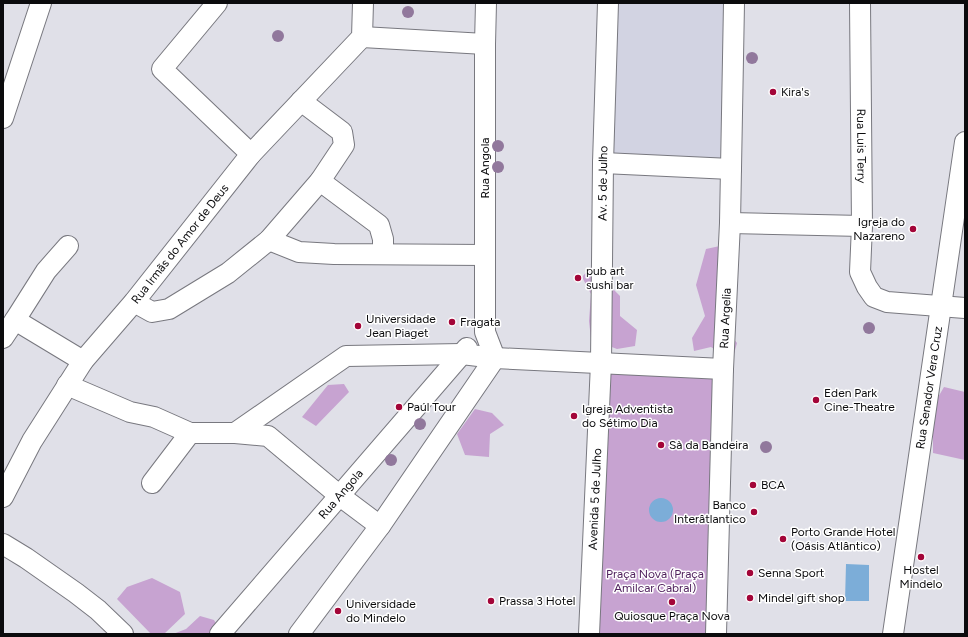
<svg xmlns="http://www.w3.org/2000/svg" width="968" height="637" font-family="Figtree,sans-serif">
<style>
.built{fill:#d2d3e2}
.green{fill:#c7a3d1}
.water{fill:#7cadd8}
.lines{fill:none;stroke-linecap:round;stroke-linejoin:round}
.minor-casing{stroke:#78787f;stroke-width:22}
.minor{stroke:#fff;stroke-width:20}
.tree{fill:#91789c}
.poi-dot{fill:#a30538;stroke:#fff;stroke-width:1.5}
.labels{text-anchor:middle;dominant-baseline:central;stroke-width:3;stroke-linejoin:round;paint-order:stroke}
.poi-label{font-size:12px;fill:#0b0b0d;stroke:#fff;text-anchor:start}
.street-label{font-size:12px;fill:#0b0b0d;stroke:#fff}
.park-label{font-size:12px;fill:#51225e;stroke:#fff}
</style>
<rect width="100%" height="100%" fill="#e0e0e8"/>
<!-- built -->
<path class="built" d="M616 3H726L720 159 611 155Z"/>
<!-- green -->
<path class="green" d="M729 244 719 321 737 343 732 361 711 347 694 351 692 338 705 316 696 285 706 249Z
M591 267 620 296V316L637 330 635 346 617 349 591 339 589 321 591 294 582 277Z
M611 374 713 378 706 634H599Z
M344 384 349 392 316 426 302 417 328 385Z
M944 387 965 392V460L933 453V430L937 399Z
M475 409 492 413 504 425 490 434 489 457 465 455 457 434Z
M152 578 180 592 185 614 164 634H151L117 599 127 587Z
M200 616 214 620 218 627 211 634H173L186 629Z"/>
<!-- water -->
<path class="water" d="M649 510a12 12 0 1 1 24 0a12 12 0 1 1-24 0Z
M846 564 869 565V601H845Z"/>
<g class="lines">
<defs>
<g id="minor">
<path d="M217 3 162 69 251 154"/>
<path id="s1" d="M860 3 862 226 860 272 867 287 874 297 887 302 965 308"/>
<path d="M362 37 485 44"/>
<path d="M3 118 41 3"/>
<path d="M603 163 731 169"/>
<path d="M320 181 379 225 383 239V254"/>
<path d="M730 223 862 226"/>
<path d="M269 240 299 252 334 254 485 255"/>
<path d="M134 302 152 312 169 309 228 273 269 240 320 181 344 145 342 132 301 101"/>
<path d="M15 320 46 271 68 246"/>
<path d="M3 338 15 320 83 361"/>
<path d="M67 385 130 412 154 417 190 433"/>
<path d="M235 433 346 356 462 354 495 358 723 369"/>
<path d="M152 483 190 433H235L268 436 340 496 380 526"/>
<path id="s2" d="M3 497 32 441 83 361 134 302 251 154 362 37 363 3"/>
<path d="M3 544 26 558 76 593 98 610 123 634"/>
<path id="s3" d="M220 634 467 348"/>
<path d="M299 634 380 526 495 358 485 332V44L486 3"/>
<path id="s4" d="M589 634 601 363 603 163 608 3"/>
<path id="s5" d="M716 634 723 369 730 223 734 3"/>
<path id="s6" d="M893 634 965 142"/>
</g>
</defs>
<!-- minor casing -->
<use href="#minor" class="minor-casing"/>
<!-- minor -->
<use href="#minor" class="minor"/>
</g>
<!-- trees -->
<g class="tree">
<circle cx="408" cy="12" r="6"/>
<circle cx="278" cy="36" r="6"/>
<circle cx="752" cy="58" r="6"/>
<circle cx="498" cy="146" r="6"/>
<circle cx="498" cy="167" r="6"/>
<circle cx="869" cy="328" r="6"/>
<circle cx="420" cy="424" r="6"/>
<circle cx="766" cy="447" r="6"/>
<circle cx="391" cy="460" r="6"/>
</g>
<!-- markers -->
<g class="poi-dot">
<circle cx="773" cy="92" r="4"/>
<circle cx="913" cy="229" r="4"/>
<circle cx="578" cy="278" r="4"/>
<circle cx="452" cy="322" r="4"/>
<circle cx="358" cy="326" r="4"/>
<circle cx="816" cy="400" r="4"/>
<circle cx="399" cy="407" r="4"/>
<circle cx="574" cy="416" r="4"/>
<circle cx="661" cy="445" r="4"/>
<circle cx="753" cy="485" r="4"/>
<circle cx="754" cy="512" r="4"/>
<circle cx="783" cy="539" r="4"/>
<circle cx="921" cy="557" r="4"/>
<circle cx="750" cy="573" r="4"/>
<circle cx="750" cy="598" r="4"/>
<circle cx="491" cy="601" r="4"/>
<circle cx="672" cy="602" r="4"/>
<circle cx="338" cy="611" r="4"/>
</g>
<g class="labels">
<!-- poi labels -->
<g class="poi-label">
<text x="781" y="92">Kira's</text>
<text x="905" y="222" text-anchor="end">Igreja do<tspan x="905" dy="14">Nazareno</tspan></text>
<text x="586" y="271">pub art<tspan x="586" dy="14">sushi bar</tspan></text>
<text x="366" y="319">Universidade<tspan x="366" dy="14">Jean Piaget</tspan></text>
<text x="460" y="322">Fragata</text>
<text x="824" y="393">Eden Park<tspan x="824" dy="14">Cine-Theatre</tspan></text>
<text x="407" y="407">Paúl Tour</text>
<text x="582" y="409">Igreja Adventista<tspan x="582" dy="14">do Sétimo Dia</tspan></text>
<text x="669" y="445">Sà da Bandeira</text>
<text x="761" y="485">BCA</text>
<text x="746" y="505" text-anchor="end">Banco<tspan x="746" dy="14">Interâtlantico</tspan></text>
<text x="791" y="532">Porto Grande Hotel<tspan x="791" dy="14">(Oásis Atlântico)</tspan></text>
<text x="921" y="570" text-anchor="middle">Hostel<tspan x="921" dy="14">Mindelo</tspan></text>
<text x="758" y="573">Senna Sport</text>
<text x="758" y="598">Mindel gift shop</text>
<text x="499" y="601">Prassa 3 Hotel</text>
<text x="346" y="604">Universidade<tspan x="346" dy="14">do Mindelo</tspan></text>
<text x="672" y="616" text-anchor="middle">Quiosque Praça Nova</text>
</g>
<!-- street labels -->
<g class="street-label">
<text stroke="none"><textPath href="#s1" startOffset="143">Rua Luis Terry</textPath></text>
<text transform="translate(485 168) rotate(-90)">Rua Angola</text>
<text stroke="none"><textPath href="#s4" startOffset="451">Av. 5 de Julho</textPath></text>
<text stroke="none"><textPath href="#s2" startOffset="310">Rua Irmãs do Amor de Deus</textPath></text>
<text stroke="none"><textPath href="#s5" startOffset="316">Rua Argelia</textPath></text>
<text stroke="none"><textPath href="#s6" startOffset="249">Rua Senador Vera Cruz</textPath></text>
<text stroke="none"><textPath href="#s3" startOffset="185">Rua Angola</textPath></text>
<text stroke="none"><textPath href="#s4" startOffset="135">Avenida 5 de Julho</textPath></text>
</g>
<!-- park labels -->
<g class="park-label">
<text x="655" y="574">Praça Nova (Praça<tspan x="655" dy="14">Amilcar Cabral)</tspan></text>
</g>
</g>
<!-- border -->
<rect width="968" height="637" fill="none" stroke="#0b0b0d" stroke-width="8"/>
</svg>
